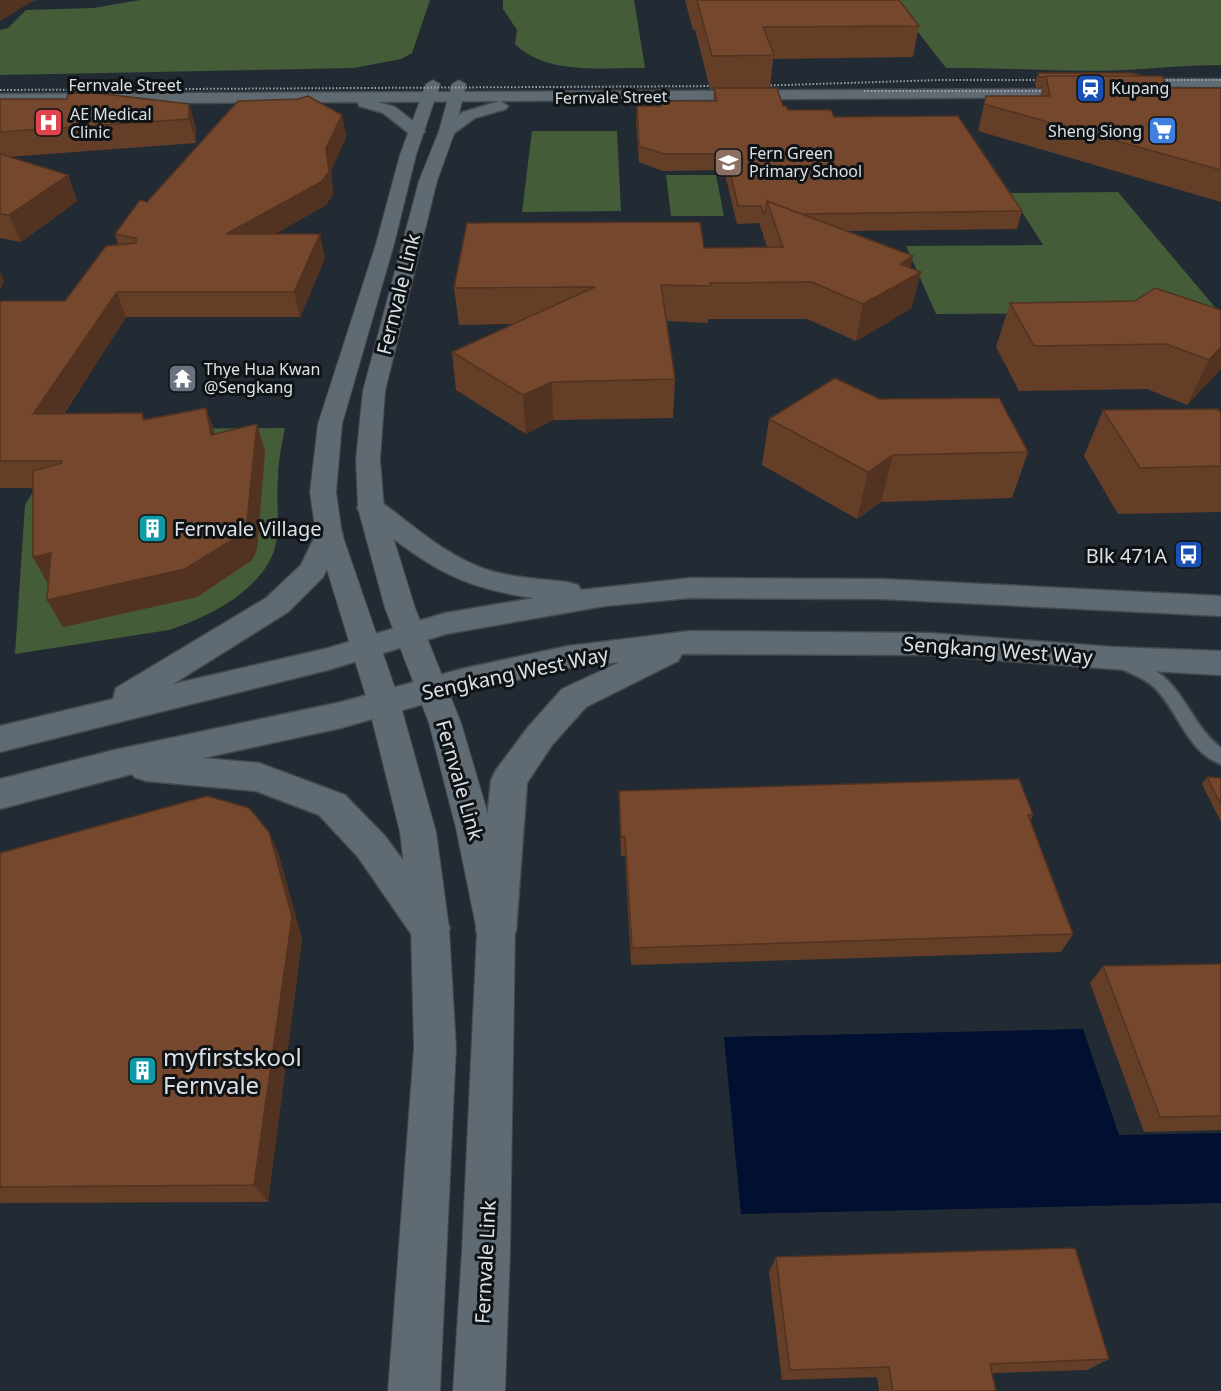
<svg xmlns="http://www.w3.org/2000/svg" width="1221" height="1391" font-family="'Noto Sans',sans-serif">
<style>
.green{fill:#445c38}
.water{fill:#010f31}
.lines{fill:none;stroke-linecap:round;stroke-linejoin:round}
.lane-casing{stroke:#41494f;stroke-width:4}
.street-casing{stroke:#41494f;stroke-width:2}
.secondary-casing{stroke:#41494f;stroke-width:3}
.lane{fill:#5f6a72;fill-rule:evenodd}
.street{fill:#5f6a72;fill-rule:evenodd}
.secondary{fill:#5f6a72;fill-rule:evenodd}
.rail{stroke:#9ca3a9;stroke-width:2;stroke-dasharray:1.5 2;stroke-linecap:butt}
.wall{fill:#653e28}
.shaded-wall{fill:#523220}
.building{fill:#75482e;stroke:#523220;stroke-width:1.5}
.labels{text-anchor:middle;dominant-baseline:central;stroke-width:6;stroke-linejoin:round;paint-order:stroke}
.far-street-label{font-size:16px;fill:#dae0e5;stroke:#0f1316}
.far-poi-label{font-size:16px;fill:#dae0e5;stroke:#0f1316;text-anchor:start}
.street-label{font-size:20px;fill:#dae0e5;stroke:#0f1316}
.poi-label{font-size:20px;fill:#dae0e5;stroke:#0f1316;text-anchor:start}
.near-poi-label{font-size:24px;fill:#dae0e5;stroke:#0f1316;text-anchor:start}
</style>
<rect width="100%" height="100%" fill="#222b33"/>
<!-- green -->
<path class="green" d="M140 0H430L412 53 401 59 354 68 0 75V30L8 28 26 10 93 8Z
M503 0H634L645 68C604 67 547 76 515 44L517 30 503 9Z
M893 0H1221V65C1189 65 1157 68 1125 70 1065 73 1005 67 946 68Z
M532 131H617L621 211 522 212Z
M666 175H716L724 216H671Z
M1118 192 1219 312 936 314 906 246 1043 245 1010 193Z
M285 428C282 444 278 461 278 478 276 499 280 523 276 543 267 588 209 617 169 630L15 654 25 505 70 429Z"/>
<!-- water -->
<path class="water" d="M1083 1029 1119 1135 1221 1133V1203L741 1214 724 1037Z"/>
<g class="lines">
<defs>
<path id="lane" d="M1117 654C1133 659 1156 668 1168 681 1188 701 1197 730 1221 748V764C1189 753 1178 712 1157 690 1145 677 1126 672 1111 664L1109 660 1111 656Z"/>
<path id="street" d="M433 80 440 84 416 155 394 244 342 424 336 492 342 534 400 703 436 832 449 928 456 1048 440 1391H388L414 1048 411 928 400 832 368 703 316 534 310 492 318 424 376 244 400 155 426 84Z
M459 80 466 84 455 131 437 181 385 391 380 459 384 508 415 608 461 723 492 828 515 931 510 1251 505 1391H453L462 1251 477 931 456 828 429 723 385 608 358 508 356 459 363 391 419 181 439 131 452 84Z"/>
<path id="secondary" d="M1121 79H1221V87L1116 86 1114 83 1116 80Z
M1084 89 1089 91 1092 94 1089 97 500 101 508 106 506 109 475 118 453 134 447 136 439 131 463 112 500 101 378 102 395 107 423 129 425 132 417 137 411 135 383 113 359 106 358 102 0 104V94Z
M371 499 381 502C414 526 445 555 485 569 511 578 540 579 567 582L578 585 581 590 690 578 881 579 1221 596V616L881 599 690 598 605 606 446 634 328 670 0 752V726L113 699 116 688 266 598 301 565 319 528 329 525 339 528 343 534 323 577 288 612 173 684 328 648 445 613 534 598C452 587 424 562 361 514L357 508 361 502Z
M690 631 930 633 1113 647 1221 651V675L1113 669 930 655 682 654 678 661 586 707 552 745 527 783 516 931 510 944 496 949 482 944 476 931 491 780 496 770 528 727 562 689 620 662 568 668 465 692 341 728 203 758 259 763 345 795 384 835 444 915 450 928 444 941 430 946 416 941 358 857 319 815 256 791 146 781 134 777 132 774 0 809V779L114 750 341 702 465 668 568 646Z"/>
</defs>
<!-- lane casing -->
<use href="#lane" class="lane-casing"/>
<!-- street casing -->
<use href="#street" class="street-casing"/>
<!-- secondary casing -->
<use href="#secondary" class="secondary-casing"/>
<!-- lane -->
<use href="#lane" class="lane"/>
<!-- street -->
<use href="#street" class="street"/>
<!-- secondary -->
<use href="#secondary" class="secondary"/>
<!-- rail -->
<path class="rail" d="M1149 80H1221
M753 86 940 80H1053
M0 90 726 86
M864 91H1059"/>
</g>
<!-- wall -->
<path class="wall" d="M685 0H899L919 26 913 57 773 59 770 88 783 106 788 110 834 117 1022 211 1017 229 847 231 910 268 912 308 856 341 807 319H708V323L667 321 675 379 673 418 553 420 526 434 456 390 452 352 513 324 459 325 454 288 704 248 767 247 763 235V232H762L759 223 737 224 724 170 663 171 639 162 636 121 637 106H660L661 102 713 101 714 89H710L698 41 695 30H693Z
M1038 73 1168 88H1221V202L978 131 986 96H1040L1043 87 1036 88 1035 83Z
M0 99 189 104 196 128V143L8 157 68 175 77 201 21 242 0 238Z
M342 115 346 137 331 171 333 194 326 205 275 234 325 258 300 317H126L64 414 142 413 144 419 206 408 215 434 265 451 257 549 252 560 197 597 63 627 49 584 33 557V488H0V301H65L118 244 115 234 147 202Z
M1010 303 1221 310V369L1187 405 1147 389 1019 391 996 347Z
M879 399 1028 452 1012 498 881 502 857 519 762 465 769 419Z
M1103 410 1221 413V512L1118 514 1084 456Z
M1207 777 1221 778V822L1202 784Z
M619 791 1033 815 1030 821 1073 934 1061 952 631 965 625 856H621L619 810Z
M269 832 279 856 302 939 268 1202 0 1203V853Z
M1221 964V1130L1144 1132 1090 983 1103 966Z
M776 1257 1109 1359 1087 1370 992 1373 996 1391H879L877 1377 782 1380 769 1272Z"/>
<!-- shaded-wall -->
<path class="shaded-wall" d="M0 0H37L31 2 0 21Z
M189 104 196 128V143L189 119Z
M342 115 346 137 331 171 333 194 326 205 233 258 226 234 326 148Z
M68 175 77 201 21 242 9 215Z
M320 234 325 258 300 317 294 292Z
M913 256 908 279 921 272 912 308 856 341 863 304 900 264Z
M0 272 4 281 0 291Z
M117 292 126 317 46 440 33 414Z
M1221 347V369L1187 405 1209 360Z
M552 382 553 420 526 434 523 395Z
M206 408 215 435H211Z
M257 424 265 451 257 549 252 560 197 597 63 627 47 600Z
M893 455 881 502 857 519 868 472Z
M51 553 66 581 48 584 33 557Z
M269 832 279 856 302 939 268 1202 254 1185Z"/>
<!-- building -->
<path class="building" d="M697 0H899L919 26 763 27 774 55 712 56Z
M1038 73H1130L1144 76H1046V77H1039Z
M1046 76H1162L1168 88H1221V170L984 104 986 96H1050Z
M714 88H777L783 106H786L788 110H831L834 117 958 116 1022 211 802 214 767 201 765 214H764L761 206H738L726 154H664L639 146 637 106H661V102L667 101H717Z
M87 92 189 104V119L0 132V99H67L68 94Z
M308 96 342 115 326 148 329 172 321 182 226 234H320L294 292H117L33 414 142 413 143 420 206 408 211 435 257 424 247 521 243 533 185 569 47 600 51 553 33 557V471L62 463V461H0V301H65L106 246 136 243V238L115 234 140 200 147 202 238 101 298 99Z
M0 154 68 175 9 215 0 214Z
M767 201 913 256 900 264 921 272 863 304 812 282 710 283V286L661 285 675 379 552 382 523 395 452 352 595 287 454 288 467 223 700 222 704 248 783 247Z
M1155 288 1221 310V347L1209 360 1166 344 1034 346 1010 303 1135 301Z
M835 378 879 399 999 398 1028 452 893 455 868 472 769 419Z
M1218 409 1221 413V466L1140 468 1103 410Z
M1207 777 1221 778V805Z
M1019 779 1033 815H1028L1073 934 632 948 625 837H621L619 791Z
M207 796 249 808 269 832 292 917 254 1185 0 1187V853Z
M1221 964V1116L1160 1117 1103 966Z
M1075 1248 1109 1359 990 1364 996 1391H893L889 1367 790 1370 776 1257Z"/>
<!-- icons -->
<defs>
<symbol id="station-square" viewBox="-11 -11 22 22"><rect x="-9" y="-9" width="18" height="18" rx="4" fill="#1a4fb4" stroke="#0f1316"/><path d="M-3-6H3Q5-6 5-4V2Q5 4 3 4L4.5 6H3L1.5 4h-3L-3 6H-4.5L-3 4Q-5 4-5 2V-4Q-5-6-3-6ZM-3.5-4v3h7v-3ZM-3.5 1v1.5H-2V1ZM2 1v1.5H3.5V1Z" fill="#fff"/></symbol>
<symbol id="hospital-square" viewBox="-11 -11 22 22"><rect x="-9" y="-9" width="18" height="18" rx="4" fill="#e0444e" stroke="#0f1316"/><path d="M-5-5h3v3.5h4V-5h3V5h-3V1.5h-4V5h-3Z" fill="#fff"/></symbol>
<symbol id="supermarket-square" viewBox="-11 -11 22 22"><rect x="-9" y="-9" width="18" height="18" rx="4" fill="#3f7fe0" stroke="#0f1316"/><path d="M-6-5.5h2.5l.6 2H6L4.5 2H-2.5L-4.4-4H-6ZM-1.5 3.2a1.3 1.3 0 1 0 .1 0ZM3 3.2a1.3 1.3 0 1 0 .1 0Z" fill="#fff"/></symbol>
<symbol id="school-square" viewBox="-11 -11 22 22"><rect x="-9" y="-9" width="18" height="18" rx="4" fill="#8d6e63" stroke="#0f1316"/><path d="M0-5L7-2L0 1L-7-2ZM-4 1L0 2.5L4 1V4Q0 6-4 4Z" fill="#fff"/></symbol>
<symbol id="temple-square" viewBox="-11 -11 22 22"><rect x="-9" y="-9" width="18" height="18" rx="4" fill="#6b7280" stroke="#0f1316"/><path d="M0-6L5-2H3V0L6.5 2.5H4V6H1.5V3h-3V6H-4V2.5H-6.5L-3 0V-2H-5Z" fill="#fff"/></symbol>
<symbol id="building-square" viewBox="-11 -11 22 22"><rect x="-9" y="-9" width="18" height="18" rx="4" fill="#0f9aa8" stroke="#0f1316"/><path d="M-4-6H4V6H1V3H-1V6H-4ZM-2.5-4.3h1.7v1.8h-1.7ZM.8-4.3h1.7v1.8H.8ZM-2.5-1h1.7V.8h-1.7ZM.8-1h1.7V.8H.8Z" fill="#fff"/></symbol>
<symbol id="bus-square" viewBox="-11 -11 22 22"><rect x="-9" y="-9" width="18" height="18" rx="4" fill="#1a4fb4" stroke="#0f1316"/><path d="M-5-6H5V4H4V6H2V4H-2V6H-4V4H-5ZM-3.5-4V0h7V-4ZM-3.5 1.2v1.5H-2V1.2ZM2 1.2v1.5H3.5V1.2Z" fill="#fff"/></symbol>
</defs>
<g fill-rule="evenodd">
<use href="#station-square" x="1074" y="72" width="33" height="33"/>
<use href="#hospital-square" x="32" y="106" width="33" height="33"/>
<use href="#supermarket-square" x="1146" y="114" width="33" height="33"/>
<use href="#school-square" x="712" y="146" width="33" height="33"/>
<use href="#temple-square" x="166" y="362" width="33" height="33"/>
<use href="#building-square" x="136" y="512" width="33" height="33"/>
<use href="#bus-square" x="1172" y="538" width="33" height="33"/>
<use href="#building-square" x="126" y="1054" width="33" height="33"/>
</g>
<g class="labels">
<!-- far-street labels -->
<g class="far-street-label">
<text x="125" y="85">Fernvale Street</text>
<text transform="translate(611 97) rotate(-1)">Fernvale Street</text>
</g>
<!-- far-poi labels -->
<g class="far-poi-label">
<text x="1111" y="88">Kupang</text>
<text x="70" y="114">AE Medical<tspan x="70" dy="18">Clinic</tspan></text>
<text x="1142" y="131" text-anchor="end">Sheng Siong</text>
<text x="749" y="153">Fern Green<tspan x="749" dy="18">Primary School</tspan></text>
<text x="204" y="369">Thye Hua Kwan<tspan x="204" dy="18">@Sengkang</tspan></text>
</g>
<!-- street labels -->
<g class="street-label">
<text transform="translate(398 294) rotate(-76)">Fernvale Link</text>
<text transform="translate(998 650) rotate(4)">Sengkang West Way</text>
<text transform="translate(515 673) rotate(-12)">Sengkang West Way</text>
<text transform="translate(460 780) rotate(74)">Fernvale Link</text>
<text transform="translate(485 1262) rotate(-87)">Fernvale Link</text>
</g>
<!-- poi labels -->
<g class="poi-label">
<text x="174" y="528">Fernvale Village</text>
<text x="1167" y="555" text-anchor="end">Blk 471A</text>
</g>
<!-- near-poi labels -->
<g class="near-poi-label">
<text x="163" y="1056">myfirstskool<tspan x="163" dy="28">Fernvale</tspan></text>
</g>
</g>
</svg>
